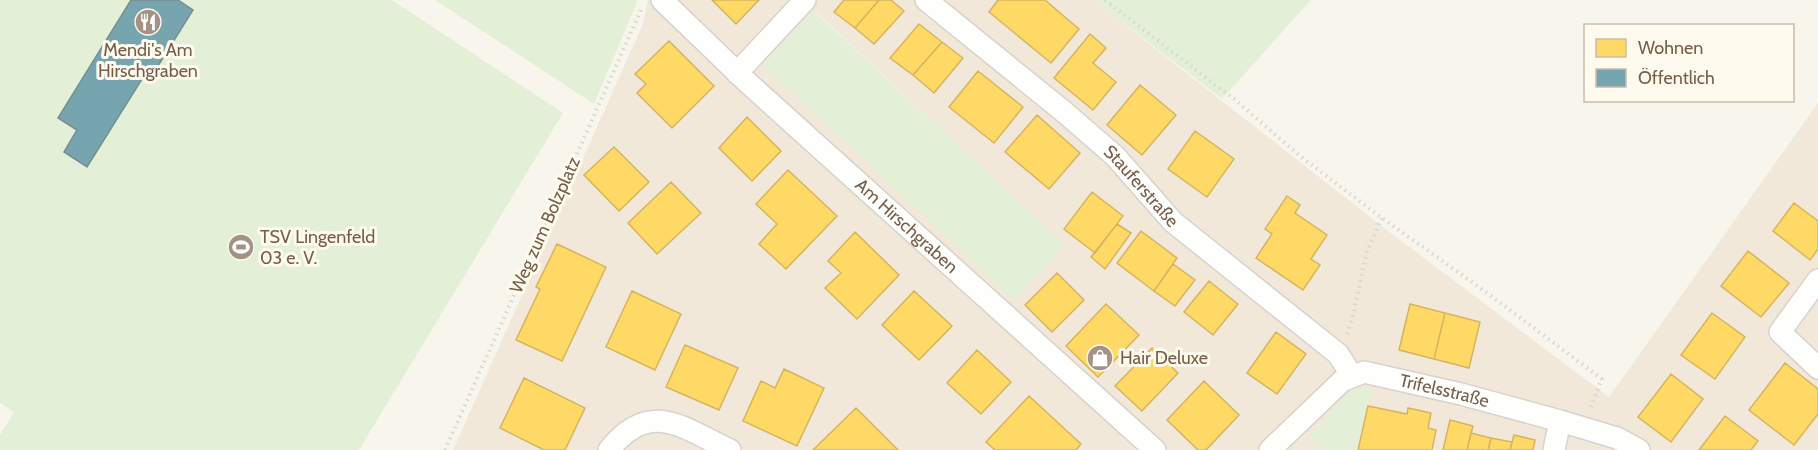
<svg xmlns="http://www.w3.org/2000/svg" width="1818" height="450" font-family="Cabin,sans-serif">
<style>
.residential{fill:#f1e8da;fill-rule:evenodd}
.green{fill:#e3f0d7}
.homes{fill:#ffd966;stroke:#d6b45e;stroke-width:1.5}
.public{fill:#76a5af;stroke:#769091;stroke-width:1.5}
.lines{fill:none;stroke-linecap:round;stroke-linejoin:round}
.street-casing{stroke:#d7d2cb;stroke-width:24}
.path{stroke:#dad5cf;stroke-width:4;stroke-dasharray:1.5 4.5;stroke-linecap:butt}
.street{stroke:#fefefc;stroke-width:21}
.labels{text-anchor:middle;dominant-baseline:central;stroke-width:6;stroke-linejoin:round;paint-order:stroke}
.poi-label{font-size:18px;fill:#775e4b;stroke:#fffaee;text-anchor:start}
.street-label{font-size:18px;fill:#775e4b;stroke:#fffaee}
</style>
<rect width="100%" height="100%" fill="#f8f5ed"/>
<!-- residential -->
<path class="residential" d="M648 0H1093L1388 231 1609 397 1818 103V450H453L642 26ZM815 11 1064 245 1014 299Z"/>
<!-- green -->
<path class="green" d="M0 0H392L563 113 359 450H0V435L14 412 0 403Z
M435 0H638L594 104Z
M1093 0H1311L1222 99Z
M814 11 1065 245 1014 300 763 65Z
M1363 387 1372 389 1358 450H1322L1309 438 1346 394Z"/>
<!-- homes -->
<path class="homes" d="M712 0H759L736 24Z
M844 0H879L855 28 834 12Z
M879 0H891L904 11 874 44 855 28Z
M998 0H1045L1079 29 1051 63 989 12Z
M919 24 942 42 913 75 890 58Z
M1090 34 1106 48 1093 63 1116 82 1093 110 1054 78Z
M669 41 714 86 672 128 637 93 646 84 635 74Z
M942 42 963 58 934 93 913 75Z
M978 71 1023 107 994 143 949 107Z
M1140 85 1176 115 1142 155 1107 125Z
M1037 115 1080 153 1049 189 1005 152Z
M747 117 781 151 752 181 719 148Z
M1195 131 1234 159 1207 197 1168 169Z
M614 147 649 182 619 211 584 175Z
M788 170 837 216 786 269 759 244 777 224 756 204Z
M671 182 701 213 657 254 628 223Z
M1092 192 1123 216 1095 253 1064 229Z
M1287 196 1300 205 1295 213 1327 235 1311 259 1320 265 1303 290 1256 258 1272 234 1265 229Z
M1794 203 1818 221V249L1810 260 1773 231Z
M1117 224 1131 233 1105 269 1091 257Z
M1141 231 1177 258 1154 291 1117 263Z
M855 232 899 275 857 319 825 288 841 273 828 261Z
M557 244 606 267 562 361 516 340 540 289 536 287Z
M1748 251 1789 283 1761 317 1721 286Z
M1173 264 1195 280 1175 306 1154 291Z
M1057 273 1084 300 1052 332 1025 305Z
M1209 281 1238 304 1213 335 1184 312Z
M632 291 681 314 655 370 606 347Z
M914 291 952 326 919 360 882 325Z
M1106 304 1139 335 1098 377 1066 346Z
M1410 304 1445 313 1434 359 1399 350Z
M1445 313 1480 322 1469 368 1434 359Z
M1712 313 1745 337 1715 379 1681 355Z
M1276 332 1306 354 1277 394 1247 373Z
M685 345 738 368 719 410 666 387Z
M1152 348 1178 373 1142 411 1115 386Z
M977 350 1011 382 981 414 947 383Z
M1785 363 1818 389V414L1794 445 1749 410Z
M784 369 824 388 797 446 743 421 761 381 775 388Z
M1671 374 1703 399 1671 442 1638 417Z
M524 378 585 408 565 450H544L500 428Z
M1204 381 1239 415 1206 450H1198L1167 420Z
M1029 396 1081 444 1076 450H995L986 442Z
M1368 406 1407 414 1408 408 1431 413 1428 428 1436 430 1432 450H1358Z
M856 408 898 450H813Z
M1725 416 1758 441 1751 450H1699Z
M1450 420 1473 426 1467 450H1443Z
M1471 433 1491 438 1488 450H1467Z
M1514 435 1535 440 1533 450H1510Z
M1491 438 1512 442 1510 450H1488Z"/>
<!-- public -->
<path class="public" d="M131 0H178L193 10 153 74 147 71 87 167 64 152 77 130 58 118Z"/>
<g class="lines">
<defs>
<g id="street">
<path id="s1" d="M662 0 747 82 1155 450"/>
<path id="s2" d="M926 0 1063 111 1115 156 1173 222 1338 354 1352 376"/>
<path d="M737 73 805 0"/>
<path d="M1818 280 1780 332 1818 368"/>
<path d="M609 450C650 398 683 428 730 450"/>
<path id="s3" d="M1270 450 1342 381 1364 372 1461 394 1560 421 1617 438 1639 450"/>
<path d="M1554 450 1560 421"/>
</g>
</defs>
<!-- street casing -->
<use href="#street" class="street-casing"/>
<!-- path -->
<path class="path" d="M1105 0 1234 99 1300 156 1382 218 1479 287 1602 379 1591 407
M1347 334 1352 320 1367 251 1382 218
M445 450 641 10"/>
<!-- street -->
<use href="#street" class="street"/>
</g>
<!-- icons -->
<defs>
<symbol id="restaurant-disc" viewBox="-11 -11 22 22"><circle r="9.5" fill="#a49384" stroke="#fffaee"/><path d="M-5-6h1v4h1v-4h1v4h1v-4h1v5L-1.5 .5V6h-2V.5L-5-1ZM5-6V6H3V1.5H1.5Q1.5-4 5-6Z" fill="#fff"/></symbol>
<symbol id="stadium-disc" viewBox="-11 -11 22 22"><circle r="9.5" fill="#a49384" stroke="#fffaee"/><path d="M0-5a6.5 5 0 1 0 0 10a6.5 5 0 1 0 0-10ZM-3.5-1.8h7v3.6h-7Z" fill="#fff"/></symbol>
<symbol id="shop-disc" viewBox="-11 -11 22 22"><circle r="9.5" fill="#a49384" stroke="#fffaee"/><path d="M-5-2.5h2.3a2.7 3.5 0 0 1 5.4 0H5L5.5 6h-11ZM-1.5-2.5h3a1.5 2.3 0 0 0-3 0Z" fill="#fff"/></symbol>
</defs>
<g fill-rule="evenodd">
<use href="#restaurant-disc" x="133" y="7" width="30" height="30"/>
<use href="#stadium-disc" x="226" y="232" width="30" height="30"/>
<use href="#shop-disc" x="1085" y="343" width="30" height="30"/>
</g>
<g class="labels">
<!-- poi labels -->
<g class="poi-label">
<text x="148" y="50" text-anchor="middle">Mendi's Am<tspan x="148" dy="21">Hirschgraben</tspan></text>
<text x="260" y="237">TSV Lingenfeld<tspan x="260" dy="21">03 e. V.</tspan></text>
<text x="1120" y="358">Hair Deluxe</text>
</g>
<!-- street labels -->
<g class="street-label">
<text stroke="none"><textPath href="#s2" startOffset="285">Stauferstraße</textPath></text>
<text transform="translate(545 225) rotate(-66)">Weg zum Bolzplatz</text>
<text stroke="none"><textPath href="#s1" startOffset="333">Am Hirschgraben</textPath></text>
<text stroke="none"><textPath href="#s3" startOffset="206">Trifelsstraße</textPath></text>
</g>
</g>
<!-- legend -->
<rect x="1584" y="24" width="210" height="78" fill="#fffaee" stroke="#c9bcad" stroke-width="1.5"/>
<rect x="1596" y="39" width="30" height="18" fill="#ffd966" stroke="#c9bcad" stroke-width="1.5"/>
<text x="1638" y="54" font-size="18" fill="#775e4b">Wohnen</text>
<rect x="1596" y="69" width="30" height="18" fill="#76a5af" stroke="#c9bcad" stroke-width="1.5"/>
<text x="1638" y="84" font-size="18" fill="#775e4b">Öffentlich</text>
</svg>
